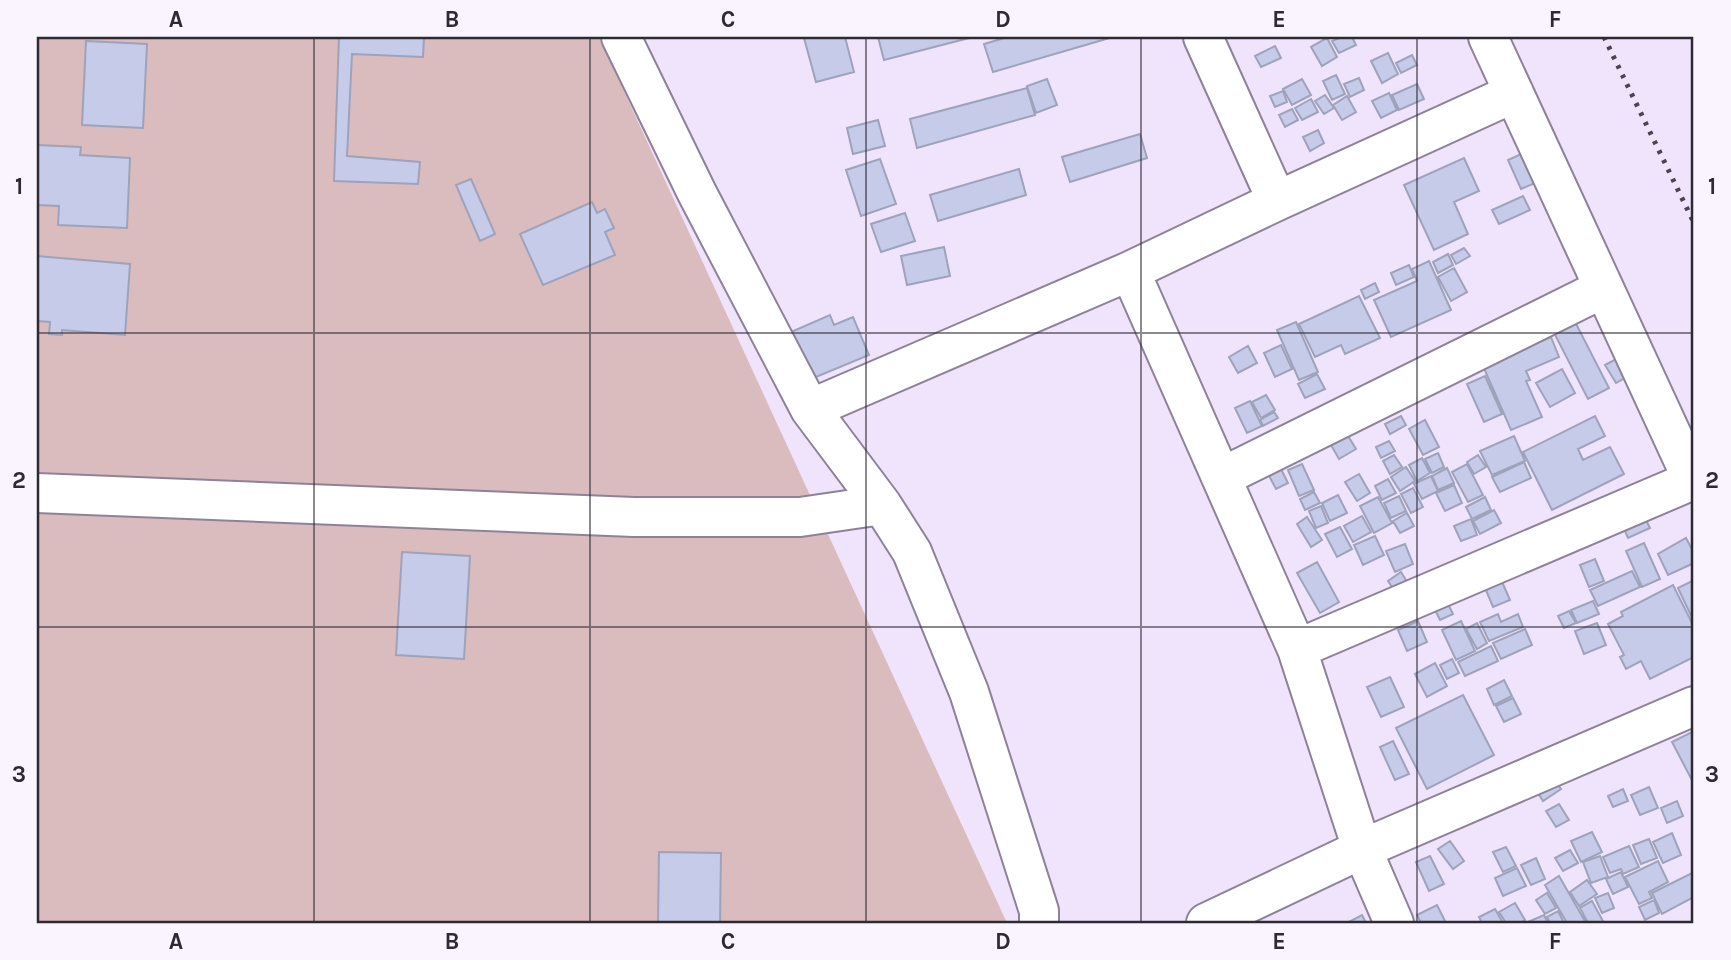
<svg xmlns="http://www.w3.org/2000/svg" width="1731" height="960" font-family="Karla,sans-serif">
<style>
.green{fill:#dabbbe}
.building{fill:#c6cbe9;stroke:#9ea2bb;stroke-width:2}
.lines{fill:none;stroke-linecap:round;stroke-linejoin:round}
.minor-casing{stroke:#8e8299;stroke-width:42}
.minor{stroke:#fff;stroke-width:38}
.rail{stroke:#4a4450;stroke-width:5;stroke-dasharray:3.5 7;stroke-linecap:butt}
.grid{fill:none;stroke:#2e2933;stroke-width:2;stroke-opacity:0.55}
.neatline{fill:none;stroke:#2e2933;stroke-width:2.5}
.grid-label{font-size:23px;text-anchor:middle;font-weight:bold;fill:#2e2933}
</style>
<rect width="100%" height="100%" fill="#f0e3fc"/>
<!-- green -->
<path class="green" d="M37 37H599L1007 923H37Z"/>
<!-- building -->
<path class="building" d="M339 37H424L423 57 352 54 347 156 420 162 418 184 334 181Z
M845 37 854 72 816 82 804 38Z
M878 37H973L884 60Z
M1008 37H1113L993 72 984 44Z
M1342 37H1352L1356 45 1339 53 1332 41Z
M1327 38 1337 57 1322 66 1311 47Z
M86 41 147 44 143 128 82 125Z
M1275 46 1281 58 1261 67 1255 56Z
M1388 53 1398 74 1382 83 1371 61Z
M1412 55 1417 65 1401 73 1396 63Z
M1336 75 1345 94 1332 100 1323 81Z
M1359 78 1364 90 1350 97 1344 84Z
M1047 79 1057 105 1036 113 1027 86Z
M1302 79 1311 95 1292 105 1283 89Z
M1417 84 1424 99 1399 110 1392 95Z
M1027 88 1035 115 917 148 910 119Z
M1283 91 1287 102 1275 107 1270 96Z
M1389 93 1397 110 1381 118 1372 101Z
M1325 95 1334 108 1324 114 1315 101Z
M1347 96 1356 112 1342 120 1333 105Z
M1311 99 1318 112 1302 120 1295 108Z
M1292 109 1298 120 1285 127 1279 115Z
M878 120 885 146 853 154 847 128Z
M1318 130 1324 143 1310 151 1303 137Z
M1140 134 1147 158 1070 182 1062 157Z
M37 145 81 147 80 155 130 158 127 228 58 225 59 206 37 205Z
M1521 154 1535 183 1521 189 1508 160Z
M1464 158 1479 191 1454 202 1468 234 1434 250 1404 185Z
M880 159 896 204 861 216 846 170Z
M1019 169 1026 195 938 221 930 195Z
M471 179 495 234 480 241 456 185Z
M1523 196 1530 210 1499 224 1492 210Z
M592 202 597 213 605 209 614 228 605 232 615 255 543 285 520 234Z
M905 213 915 241 881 252 871 224Z
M944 247 950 276 907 285 901 256Z
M1464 248 1470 256 1456 264 1451 255Z
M1448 254 1453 265 1438 273 1433 262Z
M37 256 130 264 125 335 62 330V335L49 334 50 322 37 321Z
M1429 261 1451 310 1391 337 1374 300 1417 281 1412 269Z
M1409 265 1414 277 1396 285 1391 273Z
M1454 268 1467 292 1451 301 1438 277Z
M1375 283 1379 292 1365 299 1361 290Z
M1359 296 1380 338 1345 354 1341 345 1315 357 1299 324Z
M1571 314 1609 388 1588 399 1550 325Z
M830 315 834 325 853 317 869 355 804 382 784 335Z
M1296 322 1318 372 1299 380 1277 330Z
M1551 337 1559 357 1526 371 1530 380 1526 381 1542 417 1511 430 1483 366Z
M1281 345 1292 369 1275 377 1264 353Z
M1248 346 1257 363 1238 373 1229 357Z
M1622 356 1632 374 1616 383 1605 365Z
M1562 369 1575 393 1550 407 1536 383Z
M1317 374 1325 389 1305 398 1298 384Z
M1485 376 1502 414 1484 422 1467 384Z
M1266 395 1275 410 1261 418 1252 402Z
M1250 401 1262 426 1247 433 1235 408Z
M1274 412 1278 418 1263 426 1260 420Z
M1401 416 1406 425 1390 434 1385 424Z
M1595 416 1605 436 1578 449 1583 460 1610 447 1624 474 1552 510 1523 452Z
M1425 420 1439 447 1423 455 1409 429Z
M1345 431 1356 449 1339 459 1328 440Z
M1514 436 1525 461 1492 475 1480 451Z
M1389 441 1395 451 1381 458 1376 447Z
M1438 453 1444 467 1432 473 1425 459Z
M1394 455 1402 467 1390 474 1383 461Z
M1478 455 1486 467 1474 474 1467 462Z
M1422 458 1430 473 1417 481 1409 465Z
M1524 462 1531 478 1500 492 1492 477Z
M1302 464 1314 490 1299 496 1288 470Z
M1467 464 1483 495 1468 502 1452 472Z
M1279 465 1288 483 1276 489 1267 472Z
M1406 467 1415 481 1400 491 1391 477Z
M1447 468 1454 483 1438 490 1432 476Z
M1359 474 1370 493 1357 501 1345 482Z
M1431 476 1438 491 1422 499 1414 484Z
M1388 479 1396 493 1382 500 1375 486Z
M1454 485 1462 503 1445 511 1436 493Z
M1413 488 1423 507 1411 513 1401 494Z
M1314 492 1320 503 1305 510 1300 499Z
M1338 495 1347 513 1330 521 1322 503Z
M1399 496 1406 511 1391 518 1384 503Z
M1378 497 1392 523 1374 533 1360 506Z
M1485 497 1491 510 1472 519 1466 507Z
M1321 506 1328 523 1316 528 1309 511Z
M1494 510 1501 523 1480 534 1473 521Z
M1407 513 1414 526 1400 533 1393 521Z
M1643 514 1650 528 1628 538 1622 524Z
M1362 516 1371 532 1353 542 1344 526Z
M1307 517 1322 540 1311 547 1297 524Z
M1471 519 1477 535 1461 541 1454 526Z
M1340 527 1352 549 1337 557 1325 534Z
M1375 536 1384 555 1363 565 1354 545Z
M1686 538 1694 553V563L1668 575 1658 554Z
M1644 543 1660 579 1642 587 1626 551Z
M1405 544 1413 564 1395 572 1386 551Z
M402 552 470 556 464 659 396 655Z
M1595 559 1604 581 1589 587 1580 565Z
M1317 562 1339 602 1320 613 1297 573Z
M1632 571 1640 587 1598 606 1590 590Z
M1401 572 1407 582 1394 590 1388 581Z
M1499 575 1510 600 1493 607 1483 583Z
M1694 580V622L1678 588Z
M1673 585 1694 627V657L1650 679 1641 661 1626 669 1620 657 1624 655 1608 624 1623 616 1621 612Z
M1593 601 1599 614 1577 623 1571 610Z
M1447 602 1453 614 1440 620 1434 608Z
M1569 611 1576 623 1564 628 1558 616Z
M1498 614 1501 622 1518 614 1523 627 1489 641 1480 622Z
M1418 621 1427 642 1407 651 1398 630Z
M1461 621 1475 651 1456 660 1442 630Z
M1477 623 1487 643 1477 649 1466 629Z
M1597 623 1606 645 1584 654 1575 631Z
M1525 629 1532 645 1501 659 1493 643Z
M1491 646 1498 661 1465 676 1458 662Z
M1452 659 1459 673 1447 679 1440 665Z
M1435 663 1447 686 1427 697 1415 674Z
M1390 677 1404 707 1381 717 1367 687Z
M1504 680 1512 696 1494 705 1487 689Z
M1463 695 1494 755 1427 789 1396 728Z
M1513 698 1521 714 1504 722 1496 706Z
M1694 731V784L1672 742Z
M1393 741 1409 774 1395 780 1380 747Z
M1553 778 1561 789 1543 801 1536 790Z
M1649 787 1658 808 1640 815 1631 795Z
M1623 789 1628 801 1613 807 1608 796Z
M1677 801 1683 816 1667 823 1661 808Z
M1559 804 1569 820 1556 827 1546 811Z
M1592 832 1602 852 1581 862 1571 841Z
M1672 833 1681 855 1663 863 1653 842Z
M1649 839 1657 858 1641 864 1633 845Z
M1450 841 1464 861 1453 869 1438 849Z
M1629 846 1639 867 1623 874 1621 869 1610 873 1603 857Z
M1506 847 1516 866 1503 872 1493 852Z
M1570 850 1578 863 1563 871 1555 858Z
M659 852 721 853 720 923H658Z
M1430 856 1444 884 1429 891 1416 862Z
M1600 856 1608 877 1591 883 1583 862Z
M1536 858 1545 879 1531 885 1521 865Z
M1658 861 1668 882 1649 892 1652 898 1639 904 1625 877Z
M1517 868 1526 886 1503 896 1495 878Z
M1621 872 1628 887 1613 894 1606 879Z
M1694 872V897L1662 914 1652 893Z
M1559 876 1586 923H1567L1545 885Z
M1587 880 1597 894 1579 906 1570 892Z
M1547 893 1556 908 1545 914 1536 900Z
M1608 893 1614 908 1602 913 1595 898Z
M1654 900 1659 913 1645 920 1639 907Z
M1592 901 1604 923H1588L1580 908Z
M1515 903 1525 920 1520 923H1506L1499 912Z
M1437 905 1446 923H1421L1417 915Z
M1495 909 1503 923H1482L1479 917Z
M1558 911 1564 923H1550L1547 917Z
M1362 915 1366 923H1347Z
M1544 915 1548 923H1528V922Z"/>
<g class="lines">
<defs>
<path id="minor" d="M621 37 697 193 810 409 882 505 912 552 969 692 1039 911V923
M1203 37 1277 201
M1488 37 1694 483
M1130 271 1297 649 1362 849 1394 923
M810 409 1130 271 1277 201 1514 93
M1222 477 1604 288
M37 493 634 517H800L882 505
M1297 649 1693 480
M1206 923 1362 849 1694 706"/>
</defs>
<!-- minor casing -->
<use href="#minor" class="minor-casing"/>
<!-- minor -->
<use href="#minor" class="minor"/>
<!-- rail -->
<path class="rail" d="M1604 37 1694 223"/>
</g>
<!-- grid -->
<path class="grid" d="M314 37V923M590 37V923M866 37V923M1141 37V923M1417 37V923M37 333H1694M37 627H1694"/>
<!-- border -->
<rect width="1731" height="960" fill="none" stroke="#f9f4fe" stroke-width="77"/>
<rect x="38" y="38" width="1654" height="884" class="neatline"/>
<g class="grid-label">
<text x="176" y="27">A</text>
<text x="452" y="27">B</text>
<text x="728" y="27">C</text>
<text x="1003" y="27">D</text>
<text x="1279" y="27">E</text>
<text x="1555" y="27">F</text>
<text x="19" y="194">1</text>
<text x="1712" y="194">1</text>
<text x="19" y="488">2</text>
<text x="1712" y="488">2</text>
<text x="19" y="782">3</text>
<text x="1712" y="782">3</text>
<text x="176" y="949">A</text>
<text x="452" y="949">B</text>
<text x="728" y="949">C</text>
<text x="1003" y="949">D</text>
<text x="1279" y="949">E</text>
<text x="1555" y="949">F</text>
</g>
</svg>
